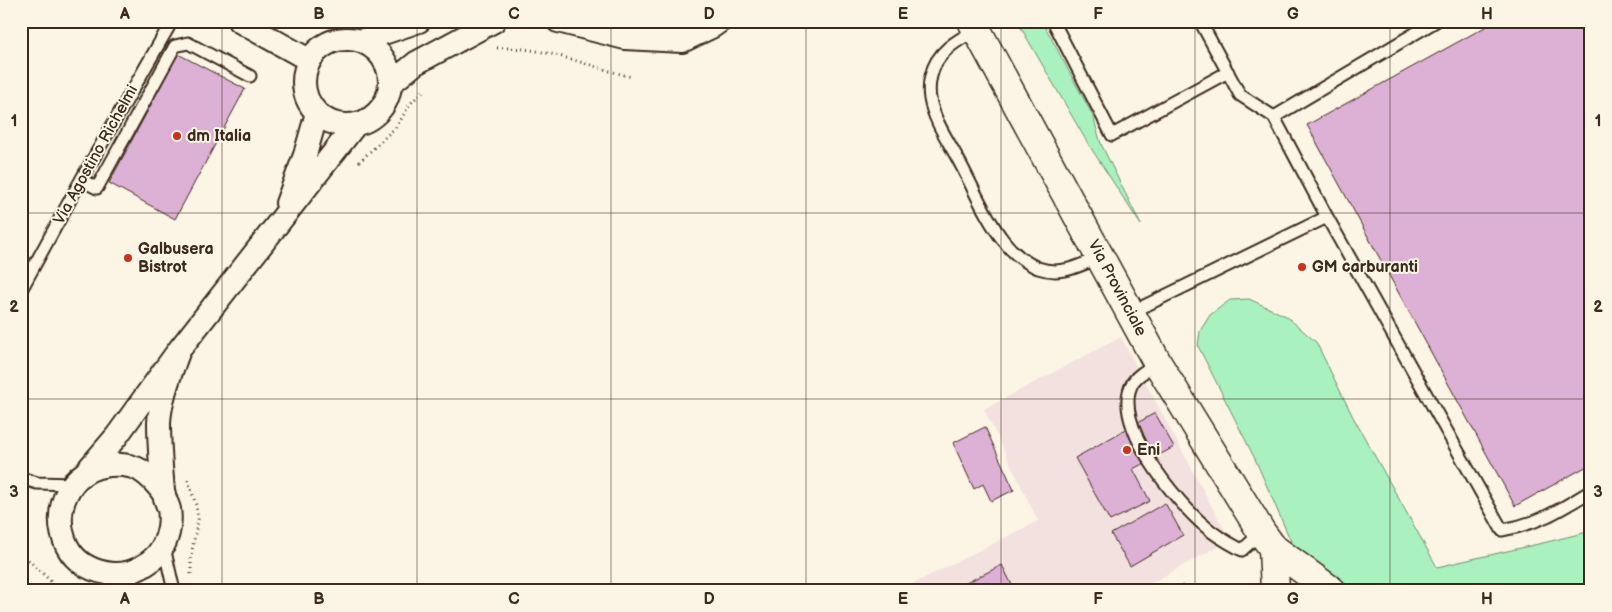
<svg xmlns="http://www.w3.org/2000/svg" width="1612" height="612" font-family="'Balsamiq Sans',sans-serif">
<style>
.built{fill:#f3e1e0}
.grass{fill:#a9f1bf;stroke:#728e6e}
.building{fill:#ddb1d5;stroke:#3b2a1e}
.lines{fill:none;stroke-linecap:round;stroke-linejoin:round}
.lane-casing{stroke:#3b2a1e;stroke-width:15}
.street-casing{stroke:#3b2a1e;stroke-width:26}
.primary-casing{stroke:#3b2a1e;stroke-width:31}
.path{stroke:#3b2a1e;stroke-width:3;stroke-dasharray:1 4;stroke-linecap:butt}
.lane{stroke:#fcf5e5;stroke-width:11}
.street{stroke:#fcf5e5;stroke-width:22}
.primary{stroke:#fcf5e5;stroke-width:28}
.grid{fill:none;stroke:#3b2a1e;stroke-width:1;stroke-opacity:0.55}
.poi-dot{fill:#c8321e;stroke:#fcf5e5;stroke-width:2}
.labels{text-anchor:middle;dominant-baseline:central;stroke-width:4;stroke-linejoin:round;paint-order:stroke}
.poi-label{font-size:16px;font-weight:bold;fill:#3b2a1e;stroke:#fcf5e5;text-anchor:start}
.street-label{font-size:16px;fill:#3b2a1e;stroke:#fcf5e5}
.neatline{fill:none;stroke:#3b2a1e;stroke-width:2}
.grid-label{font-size:16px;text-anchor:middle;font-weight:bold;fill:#3b2a1e}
</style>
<rect width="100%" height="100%" fill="#fcf5e5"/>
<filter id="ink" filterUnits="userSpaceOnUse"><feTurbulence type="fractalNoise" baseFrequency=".02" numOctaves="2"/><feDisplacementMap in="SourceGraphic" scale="10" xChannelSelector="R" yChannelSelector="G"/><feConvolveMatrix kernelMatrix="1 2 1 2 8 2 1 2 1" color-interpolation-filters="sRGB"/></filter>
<g filter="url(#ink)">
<!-- built -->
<path class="built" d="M1121 337 1230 540 1137 591H898L1038 521 984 409Z"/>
<!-- grass -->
<path class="grass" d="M1017 21H1042L1093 116 1101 144 1141 225 1087 142Z
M1249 299 1286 316 1316 342 1353 417 1437 567 1547 542 1591 531V591H1315L1303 569 1255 459 1198 346 1200 331 1210 315 1230 300Z"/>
<!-- building -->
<path class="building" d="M1496 21H1591V464L1515 506 1307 125Z
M178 54 245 89 175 219 109 183Z
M1155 413 1174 447 1133 469 1150 501 1110 521 1075 458Z
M985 427 1014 490 991 501 983 484 974 489 953 443Z
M1165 503 1183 535 1130 566 1111 534Z
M1002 565 1015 591H950Z
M1183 585 1186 591H1172Z"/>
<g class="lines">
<defs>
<path id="lane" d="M1053 21 1112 135 1228 72
M1200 21 1240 95 1274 117
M977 30C957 40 936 52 931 76 929 83 929 92 930 99 934 121 949 142 959 161 973 187 985 217 1003 240 1012 252 1024 262 1038 268 1061 276 1079 266 1100 257
M81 180 97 188 175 46 188 43 250 76
M1327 217 1274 117 1436 21
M21 290 81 180 172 21
M1130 313 1327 217 1502 530C1538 524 1560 510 1591 491
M1158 364C1149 369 1139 373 1133 382 1109 422 1177 503 1206 527 1217 537 1229 543 1242 550L1261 533
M21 478 37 483 73 484
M164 547 174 591
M120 575 140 591"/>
<path id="street" d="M239 21 309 60
M558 21 625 38 682 41 713 26 720 21
M304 82a43 43 0 1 1 86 0a43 43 0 1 1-86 0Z
M360 41 419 21
M390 84 416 63 494 21
M287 203 305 155 317 113
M86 472 116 437 179 350 356 124
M164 494C157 484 150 476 140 470 131 465 120 464 110 465 69 468 50 511 67 546 76 564 94 572 113 574 133 575 154 563 163 546 169 535 171 520 169 509 167 503 164 497 163 491 161 468 159 445 159 423 160 399 171 372 179 350"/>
<path id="primary" d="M972 21 1158 364 1262 533 1273 548 1332 591
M1273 548 1275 591"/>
</defs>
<!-- lane casing -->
<use href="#lane" class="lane-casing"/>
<!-- street casing -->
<use href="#street" class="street-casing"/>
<!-- primary casing -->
<use href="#primary" class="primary-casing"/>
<!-- path -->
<path class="path" d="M497 48C544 46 587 66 632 77
M359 162 397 126 410 104 425 89
M188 480 196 505 198 519 191 556V575
M21 553 59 589 65 591"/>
<!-- lane -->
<use href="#lane" class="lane"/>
<!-- street -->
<use href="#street" class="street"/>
<!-- primary -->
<use href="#primary" class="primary"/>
</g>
</g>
<!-- grid -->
<path class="grid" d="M222 21V591M417 21V591M611 21V591M806 21V591M1001 21V591M1195 21V591M1390 21V591M21 213H1591M21 399H1591"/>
<!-- markers -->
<g class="poi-dot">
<circle cx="177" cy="136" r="5"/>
<circle cx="128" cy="258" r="5"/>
<circle cx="1302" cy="267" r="5"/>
<circle cx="1127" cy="450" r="5"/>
</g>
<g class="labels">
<!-- poi labels -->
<g class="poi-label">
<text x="187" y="136">dm Italia</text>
<text x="138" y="249">Galbusera<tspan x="138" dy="18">Bistrot</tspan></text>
<text x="1312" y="267">GM carburanti</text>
<text x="1137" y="450">Eni</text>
</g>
<!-- street labels -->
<g class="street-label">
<text transform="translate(96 155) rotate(-61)">Via Agostino Richelmi</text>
<text transform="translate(1117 288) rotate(62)">Via Provinciale</text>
</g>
</g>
<!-- margin -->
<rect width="1612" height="612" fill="none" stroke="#fcf5e5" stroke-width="55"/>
<rect x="28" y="28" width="1556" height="556" class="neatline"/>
<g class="grid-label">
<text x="125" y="19">A</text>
<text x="319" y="19">B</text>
<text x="514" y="19">C</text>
<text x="709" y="19">D</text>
<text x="903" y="19">E</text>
<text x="1098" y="19">F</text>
<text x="1293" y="19">G</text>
<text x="1487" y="19">H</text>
<text x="14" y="126">1</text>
<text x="1598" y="126">1</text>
<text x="14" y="312">2</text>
<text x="1598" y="312">2</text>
<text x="14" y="497">3</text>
<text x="1598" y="497">3</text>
<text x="125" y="604">A</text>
<text x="319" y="604">B</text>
<text x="514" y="604">C</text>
<text x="709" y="604">D</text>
<text x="903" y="604">E</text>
<text x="1098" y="604">F</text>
<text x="1293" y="604">G</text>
<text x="1487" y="604">H</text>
</g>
</svg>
